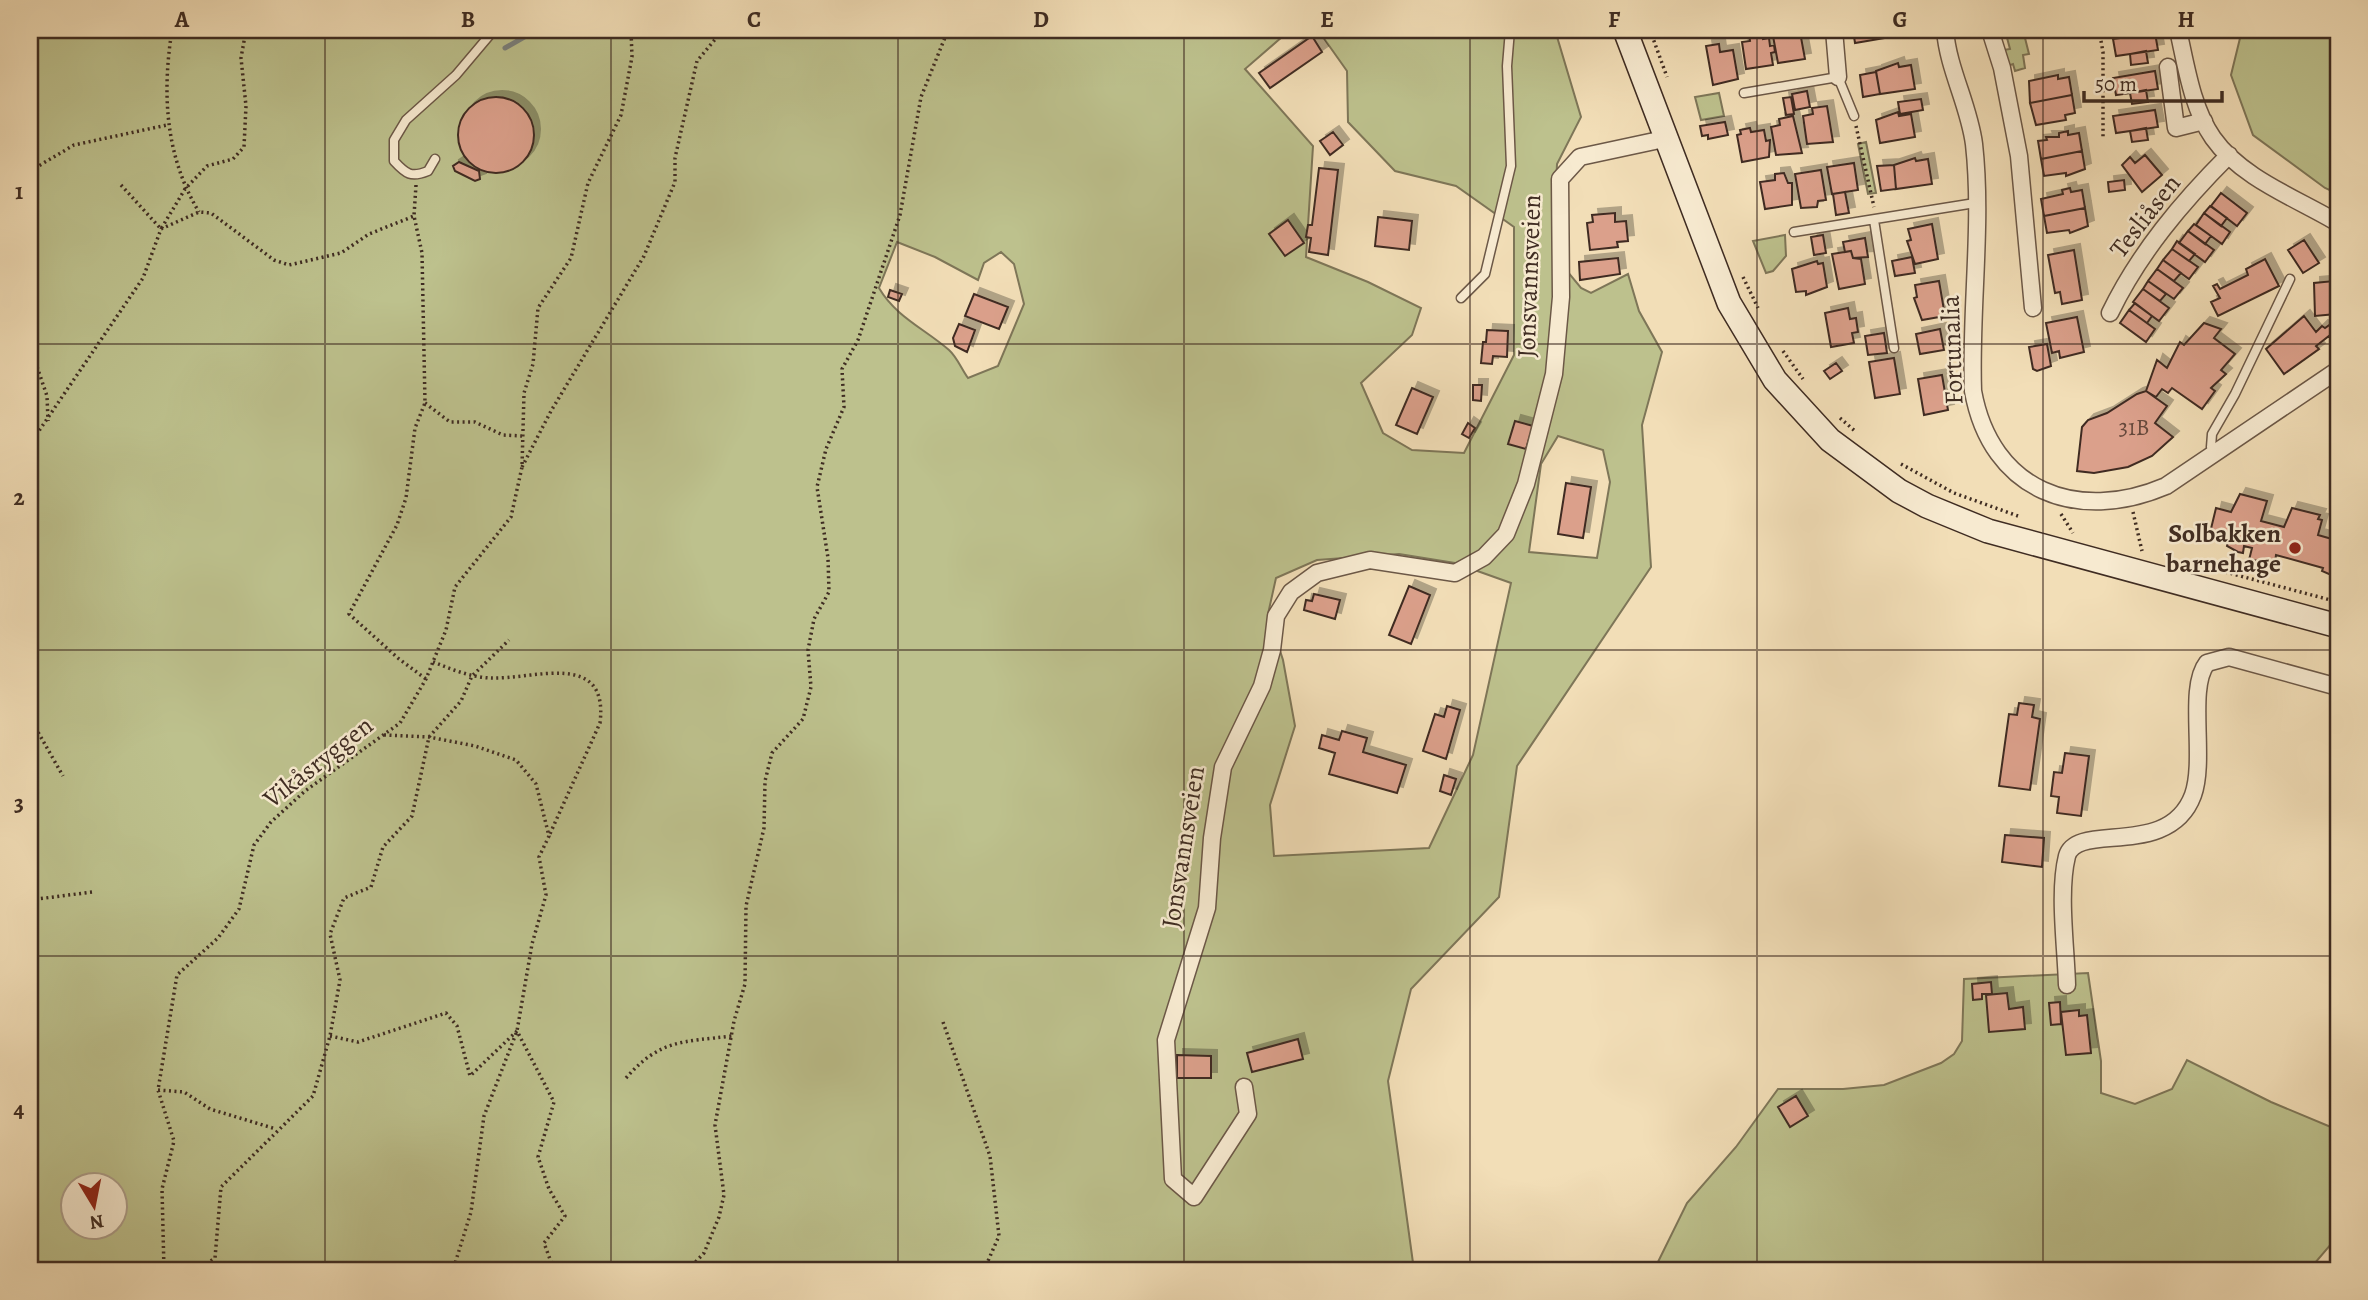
<svg xmlns="http://www.w3.org/2000/svg" width="2368" height="1300" font-family="Alegreya,serif">
<style>
.green{fill:#bdc18d;stroke:#7e7658;stroke-width:2;fill-rule:evenodd}
.lines{fill:none;stroke-linecap:round;stroke-linejoin:round}
.stream{stroke:#7a817e;stroke-width:5}
.building{fill:#dba08b;stroke:#3f2c22;stroke-width:2;filter:url(#shadow)}
.lane-casing{stroke:#6c5847;stroke-width:11}
.street-casing{stroke:#6c5847;stroke-width:19}
.secondary-casing{stroke:#3f2c22;stroke-width:26}
.path{stroke:#3f2c22;stroke-width:3.5;stroke-dasharray:2 3.5;stroke-linecap:butt}
.lane{stroke:#f7ead0;stroke-width:8}
.street{stroke:#f7ead0;stroke-width:16}
.secondary{stroke:#f7ead0;stroke-width:23}
.grid{fill:none;stroke:#3f2c22;stroke-width:2;stroke-opacity:0.55}
.poi-dot{fill:#8f2418;stroke:#f7ead0;stroke-width:2.5}
.labels{text-anchor:middle;dominant-baseline:central;stroke-width:5;stroke-linejoin:round;paint-order:stroke}
.number-label{font-size:23px;fill:#66493c}
.street-label{font-size:26px;fill:#3f2c22;stroke:#f7ead0}
.poi-label{font-size:26px;font-weight:bold;fill:#3f2c22;stroke:#f7ead0;text-anchor:end}
.neatline{fill:none;stroke:#3f2c22;stroke-width:2.5}
.grid-label{font-size:23px;text-anchor:middle;font-weight:bold;fill:#3f2c22}
</style>
<defs>
<filter id="shadow"><feDropShadow dx="6" dy="-6" stdDeviation="0" flood-color="#0004"/></filter>
</defs>
<rect width="100%" height="100%" fill="#f2deb7"/>
<filter id="stains"><feTurbulence type="fractalNoise" baseFrequency=".00286" numOctaves="4"/><feColorMatrix values="0 0 0 0 .2 0 0 0 0 .09 0 0 0 0 .02 0 0 0 .5 -.17"/></filter>
<radialGradient id="worn" r=".72"><stop offset=".6" stop-color="#630" stop-opacity="0"/><stop offset="1" stop-color="#630" stop-opacity=".3"/></radialGradient>
<!-- green -->
<path class="green" d="M30 30H1290L1245 69 1313 146 1306 257 1368 282 1421 308 1412 335 1361 383 1383 433 1412 450 1464 453 1514 355V227L1456 186 1395 171 1348 122 1347 71 1318 30H1555L1581 117 1557 164 1553 254 1581 288 1591 293 1628 274 1639 311 1662 352 1642 425 1651 567 1517 766 1499 897 1411 989 1388 1081 1414 1270H30ZM897 242 935 257 978 280 984 263 1001 252 1014 264 1024 304 998 366 968 378C962 370 957 357 949 350 925 329 896 317 879 288ZM1558 436 1603 450 1610 482 1597 558 1529 552 1541 464ZM1399 554 1455 563 1511 583 1473 755 1429 848 1274 856 1270 805 1295 726 1283 660 1268 614 1276 578 1317 560ZM74 1184H116V1226H74Z
M2023 30 2029 54 2023 55 2025 68 2015 71 2013 64 2002 68 1997 51 2010 49 2006 34Z
M2242 30H2338V194L2325 188 2253 135 2231 75Z
M1719 93 1724 116 1701 120 1695 97Z
M1866 142 1876 193 1868 194 1858 144Z
M1785 235 1786 256 1773 271 1766 273 1753 241Z
M2088 973 2101 1061V1093L2135 1104 2172 1089 2187 1060 2271 1102 2338 1130V1236L2309 1270H1654L1687 1203 1736 1147 1778 1089H1843L1884 1085 1941 1063 1954 1054 1962 1041 1964 979Z"/>
<g class="lines">
<!-- stream -->
<path class="stream" d="M505 48 526 36 529 30"/>
</g>
<!-- building -->
<path class="building" d="M1779 30 1800 32 1805 59 1778 63 1773 36 1780 35Z
M1853 30H1890L1891 37 1855 43Z
M1761 32 1763 39 1769 38 1770 46 1774 45 1775 52 1771 53 1773 65 1746 69 1742 42 1750 41 1749 34Z
M2155 33 2158 50 2116 56 2113 39Z
M1312 36 1322 52 1270 88 1259 73Z
M1719 44 1720 52 1733 50 1738 79 1713 85 1706 46Z
M2146 51 2148 63 2131 65 2130 54Z
M1898 63 1899 67 1911 65 1915 89 1880 94 1876 71Z
M2155 71 2158 89 2116 95 2113 78Z
M1876 72 1880 94 1863 97 1860 75Z
M2058 75V79L2069 77 2072 95 2030 103 2029 81Z
M2146 90 2148 102 2132 104 2130 93Z
M1807 91 1810 107 1795 110 1792 94Z
M2072 95 2075 113 2065 115 2066 120 2036 125 2030 103Z
M1791 97 1794 114 1786 115 1783 98Z
M458 135a38 38 0 1 1 76 0a38 38 0 1 1-76 0Z
M1921 99 1923 110 1900 114 1898 102Z
M1827 106 1833 142 1807 144 1803 116 1813 114 1812 108Z
M2155 110 2158 127 2116 133 2113 116Z
M1898 112 1899 116 1911 114 1915 137 1880 143 1876 120Z
M1793 116 1802 153 1776 155 1771 127 1780 125 1779 119Z
M1725 122 1728 135 1708 139V135L1702 136 1700 126Z
M1750 128 1751 132 1764 130 1766 141 1770 140 1769 157 1742 162 1737 135 1741 134 1740 130Z
M2146 128 2148 140 2132 142 2130 131Z
M2068 131V135L2079 133 2082 151 2041 159 2038 141 2047 140 2046 137H2059V133Z
M1333 132 1343 145 1330 155 1320 141Z
M2082 151 2085 169 2066 176V173L2044 176 2041 159Z
M2145 155 2162 175 2142 192 2122 165 2130 157 2135 163Z
M1915 158 1916 161 1928 159 1932 184 1896 189 1894 165Z
M459 162 479 171 480 179 475 181 455 171 453 166Z
M1854 163 1858 190 1832 194 1827 167Z
M1894 165 1896 189 1881 191 1877 166Z
M1319 168 1338 170 1328 255 1309 252 1311 238 1306 237 1308 225H1312Z
M1821 170 1826 200 1818 201 1817 207 1801 208 1795 174Z
M1784 173 1788 183H1792V205L1765 209 1760 182 1775 180V174Z
M2124 180 2125 190 2109 192 2108 182Z
M2070 188 2071 192 2082 190 2085 208 2044 216 2041 199 2063 194 2062 190Z
M1845 192 1849 213 1836 215 1833 194Z
M2221 193 2247 213 2237 226 2211 206Z
M2210 206 2227 218 2221 226 2204 213Z
M2085 208 2088 226 2070 233 2069 230 2047 233 2044 216Z
M1615 213V222L1626 221 1628 241 1617 242 1618 247 1590 250 1587 223 1593 222 1592 215Z
M2204 213 2230 232 2222 244 2196 225Z
M1378 217 1412 221 1409 250 1375 246Z
M1288 220 1304 243 1285 256 1269 234Z
M1932 224 1938 259 1915 264 1907 241 1911 240 1908 229Z
M2194 224 2211 236 2205 244 2188 231Z
M2188 231 2214 250 2205 262 2179 243Z
M1823 235 1826 253 1814 255 1811 237Z
M1865 238 1868 257 1853 258 1851 251 1845 252 1843 242Z
M2304 240 2319 263 2303 273 2288 250Z
M2177 241 2195 254 2189 261 2172 249Z
M2172 249 2198 267 2189 279 2163 260Z
M2074 250 2082 300 2062 304 2060 292 2055 293 2048 255Z
M1851 251 1853 258 1861 259 1865 284 1839 289 1832 254Z
M1912 257 1915 273 1895 276 1892 261Z
M1618 258 1620 274 1580 280 1579 262Z
M2265 259 2279 286 2218 316 2211 302 2220 298 2213 286 2217 284 2220 289 2248 275 2246 269Z
M2163 260 2181 273 2174 281 2157 269Z
M1817 261 1818 264 1823 263 1827 287 1806 295V291L1796 292 1792 269Z
M2157 269 2183 288 2174 299 2148 281Z
M1939 281 1945 316 1922 320 1914 298 1917 297 1915 285Z
M2148 281 2166 294 2160 301 2143 289Z
M2334 281 2336 314 2315 316 2314 283Z
M2143 289 2169 308 2159 321 2133 302Z
M890 290 902 294 899 301 888 297Z
M974 294 1008 307 999 329 965 316Z
M2135 303 2152 316 2147 323 2129 310Z
M1848 308 1850 319 1856 318 1858 332 1852 333 1854 343 1831 347 1825 313Z
M2129 310 2155 329 2146 342 2120 323Z
M2304 316 2316 332 2322 326 2325 328 2338 319V336L2332 340 2329 336 2316 346 2319 349 2284 374 2266 349Z
M2077 317 2084 352 2060 358 2059 351 2052 353 2046 323Z
M2204 323 2221 329 2214 338 2235 354 2221 370 2226 374 2211 388 2215 391 2202 409 2172 388 2168 393 2162 389 2156 397 2146 391 2157 360 2167 368 2180 342 2184 345Z
M959 324 975 330 967 352 955 346 953 338Z
M1940 329 1944 350 1920 354 1916 334Z
M1487 330 1508 331 1507 357 1493 356 1492 364 1481 363 1483 342H1486Z
M1884 333 1887 353 1868 355 1865 336Z
M2047 344 2051 366 2037 371 2033 369 2029 347Z
M1894 358 1900 394 1875 398 1869 362Z
M1836 363 1842 371 1830 379 1824 371Z
M1942 375 1948 410 1924 415 1918 379Z
M1473 385H1482L1481 401 1473 400Z
M1412 388 1433 397 1417 434 1396 425Z
M2146 391 2167 406 2155 423 2173 437 2152 456 2128 467 2094 473 2077 471 2082 427 2088 420 2107 413 2137 394Z
M1515 421 1533 426 1526 449 1508 444Z
M1468 423 1475 428 1469 438 1462 434Z
M1566 483 1591 487 1583 538 1558 534Z
M2240 494 2267 501 2261 521 2284 527 2292 508 2320 515 2318 519 2322 520 2318 535 2332 539 2338 526V578L2322 571 2323 568 2276 555 2275 562 2249 560 2252 548 2244 546 2243 553 2238 552 2227 546 2228 542 2209 537 2216 508 2231 512Z
M1409 586 1430 595 1411 644 1389 635Z
M1314 594 1340 600 1335 619 1304 610 1306 600 1312 601Z
M2019 703 2034 705 2032 717 2040 719 2030 790 1999 786 2009 714 2017 715Z
M1447 706 1460 710 1446 759 1423 751 1435 714 1444 717Z
M1342 731 1367 738 1363 752 1406 765 1397 793 1329 774 1335 753 1319 748 1322 735 1339 740Z
M2065 753 2089 756 2081 816 2057 813 2059 797 2051 796 2054 772 2062 773Z
M1444 775 1456 779 1451 795 1440 791Z
M2005 835 2044 838 2042 867 2002 862Z
M1991 982 1992 994H1982V999L1973 1000 1972 984Z
M2007 993 2009 1009 2023 1007 2025 1029 1989 1032 1986 995Z
M2060 1002 2061 1024 2051 1025 2049 1003Z
M2079 1010V1016L2087 1015 2091 1053 2066 1055 2061 1012Z
M1298 1039 1303 1059 1252 1072 1247 1053Z
M1177 1055 1211 1056V1078H1177Z
M1796 1096 1808 1116 1790 1127 1778 1107Z"/>
<g class="lines">
<defs>
<path id="lane" d="M1744 93 1838 77 1854 116
M435 159 428 171C411 178 406 174 394 161V140L406 120 456 75 494 30
M1874 220 1894 348
M1794 232 1975 203
M1461 298 1485 274 1511 166 1507 66 1510 30
M2216 453 2211 447 2212 434 2235 394 2290 279"/>
<path id="street" d="M1834 30 1838 77
M1945 30C1948 69 1969 105 1974 144 1983 224 1970 310 1973 391 1991 491 2077 524 2166 486L2338 370
M1990 30 2002 68 2019 156 2033 308
M2178 30C2186 65 2192 108 2213 138 2241 178 2298 199 2338 223
M2168 67 2176 128 2204 121
M2110 313C2139 253 2182 202 2229 155
M2067 985C2066 947 2058 892 2067 856 2077 821 2169 860 2193 795 2206 759 2187 688 2207 663L2229 657 2338 687
M1244 1087 1248 1114 1194 1197 1173 1179 1166 1040 1207 908 1212 838 1223 767 1262 686 1272 650 1276 616 1291 592 1317 573 1370 560 1455 573 1484 557 1506 534 1526 484 1554 374 1561 297 1560 179 1580 157 1664 139"/>
<path id="secondary" d="M1625 30 1729 303 1775 380 1830 440 1899 491 1927 506 1988 531 2338 626"/>
</defs>
<!-- lane casing -->
<use href="#lane" class="lane-casing"/>
<!-- street casing -->
<use href="#street" class="street-casing"/>
<!-- secondary casing -->
<use href="#secondary" class="secondary-casing"/>
<!-- path -->
<path class="path" d="M172 30C162 93 165 156 199 212
M1650 30 1667 77
M2099 30 2103 52V138
M30 56 40 30
M1856 126 1874 207
M30 171 74 145 167 125
M121 185 161 229 185 189 207 166 233 159 244 147 246 106 241 58 246 30
M416 185 414 216 422 253 425 403 415 428 406 498 397 525 349 614 399 659 426 679
M1743 277 1758 308
M30 346 47 396 48 421
M1783 351 1803 379
M425 403 450 422H475L503 435 522 436
M1840 418 1855 431
M30 444 143 278 161 229 199 212 211 213 274 260 289 265 341 253 369 234 414 216
M1901 464 1954 493 2018 516
M522 467 551 411 644 256 675 182V158L697 61 723 30
M2133 512 2142 551
M2061 514 2073 533
M2188 562 2338 602
M433 662C451 669 470 677 490 678 533 680 609 649 600 723L549 836
M30 718 63 776
M384 735 429 737 475 746 516 760 536 784 549 836 539 857 546 895 532 944 517 1031 484 1116 471 1212 453 1270
M30 900 92 892
M943 1022 990 1156 999 1236 984 1270
M330 1036 358 1042 446 1013 457 1026 470 1076 517 1031 554 1102 538 1157 549 1189 565 1216 544 1243 554 1270
M626 1078C660 1039 683 1042 732 1036
M158 1090 184 1092 210 1109 276 1129
M164 1270 162 1189 174 1141 158 1090 177 975 218 938 239 909 254 845 271 822 305 791 400 723 426 679 446 630 455 587 511 517 522 467 524 393 533 364 538 308 571 258 588 183 621 115 632 57 631 30
M197 1270 215 1258 221 1187 313 1096 330 1036 340 980 330 934 344 898 371 887 383 847 412 816 429 737 461 701 472 676 509 640
M688 1270 704 1253 719 1217 724 1195 715 1125 734 1021 745 984 746 906 764 828 765 781 772 753 803 719 811 687 808 650 814 619 829 592 828 558 817 487 826 449 844 407 842 369 858 340 900 215 921 97 948 30"/>
<!-- lane -->
<use href="#lane" class="lane"/>
<!-- street -->
<use href="#street" class="street"/>
<!-- secondary -->
<use href="#secondary" class="secondary"/>
</g>
<!-- grid -->
<path class="grid" d="M325 30V1270M611 30V1270M898 30V1270M1184 30V1270M1470 30V1270M1757 30V1270M2043 30V1270M30 344H2338M30 650H2338M30 956H2338"/>
<!-- markers -->
<circle class="poi-dot" cx="2295" cy="548" r="7"/>
<g class="labels">
<!-- number labels -->
<g class="number-label">
<text x="2134" y="427">31B</text>
</g>
<!-- street labels -->
<g class="street-label">
<text transform="translate(2145 216) rotate(-52)">Tesliåsen</text>
<text transform="translate(1529 276) rotate(-88)">Jonsvannsveien</text>
<text transform="translate(1952 350) rotate(-92)">Fortunalia</text>
<text transform="translate(318 762) rotate(-38)">Vikåsryggen</text>
<text transform="translate(1183 847) rotate(-81)">Jonsvannsveien</text>
</g>
<!-- poi labels -->
<g class="poi-label">
<text x="2281" y="533">Solbakken<tspan x="2281" dy="30">barnehage</tspan></text>
</g>
</g>
<!-- margin -->
<rect width="2368" height="1300" fill="none" stroke="#f2deb7" stroke-width="77"/>
<!-- north arrow -->
<g transform="translate(94 1206) rotate(170)"><circle r="33" fill="#f7ead0" stroke="#ad9e8a" stroke-width="2"/>
<path d="M0-5L12 26L0 18L-12 26Z" fill="#8f2418"/>
<text y="-10" font-size="19" font-weight="bold" text-anchor="middle" fill="#3f2c22">N</text>
</g>
<!-- scale -->
<path d="M2084 91v10h138v-10" fill="none" stroke="#3f2c22" stroke-width="3.5"/>
<text x="2095" y="91" font-size="21" fill="#3f2c22" stroke="#f7ead0" stroke-width="5" paint-order="stroke">50 m</text>
<rect x="38" y="38" width="2292" height="1224" class="neatline"/>
<g class="grid-label">
<text x="182" y="27">A</text>
<text x="468" y="27">B</text>
<text x="754" y="27">C</text>
<text x="1041" y="27">D</text>
<text x="1327" y="27">E</text>
<text x="1614" y="27">F</text>
<text x="1900" y="27">G</text>
<text x="2186" y="27">H</text>
<text x="19" y="199">1</text>
<text x="19" y="505">2</text>
<text x="19" y="811">3</text>
<text x="19" y="1117">4</text>
</g>
<rect width="100%" height="100%" filter="url(#stains)"/>
<rect width="100%" height="100%" fill="url(#worn)"/>
</svg>
